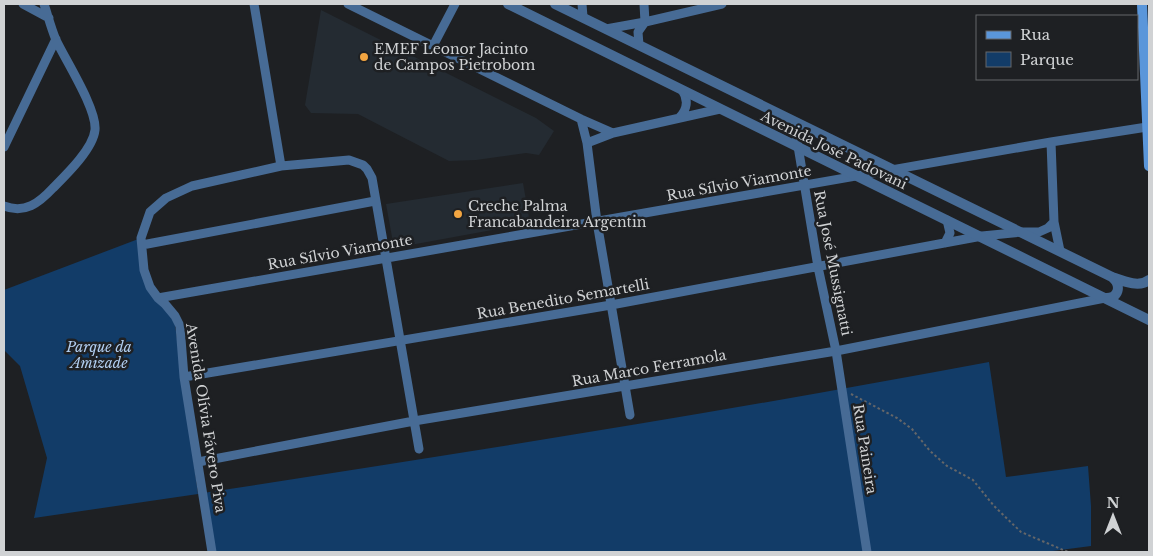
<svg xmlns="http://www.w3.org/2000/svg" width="1153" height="556" font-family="'Libre Baskerville',serif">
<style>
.built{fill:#242b32}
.green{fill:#123c68}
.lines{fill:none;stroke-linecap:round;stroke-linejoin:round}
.path{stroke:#646669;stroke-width:2;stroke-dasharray:2.5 2.5;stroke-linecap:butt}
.minor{stroke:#476b95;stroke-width:9}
.tertiary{stroke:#476b95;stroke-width:10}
.secondary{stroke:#5a96da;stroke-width:10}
.poi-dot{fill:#f2a541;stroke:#1e2023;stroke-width:2}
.labels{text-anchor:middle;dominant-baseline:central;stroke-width:5;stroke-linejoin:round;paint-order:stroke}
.poi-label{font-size:14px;fill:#d0d2d4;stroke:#1e2023;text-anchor:start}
.street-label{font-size:14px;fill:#d0d2d4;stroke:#1e2023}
.park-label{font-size:14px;font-style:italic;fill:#b1cef1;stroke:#1e2023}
</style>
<rect width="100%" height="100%" fill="#1e2023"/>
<!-- built -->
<path class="built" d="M321 10 536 118 554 131 539 155 526 153 476 160 449 161 358 114 311 113 305 105Z
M523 183 530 223 394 248 386 204Z"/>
<!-- green -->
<path class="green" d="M141 238 142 271 174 317 198 494 34 518 47 458 20 366 4 350V290Z
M989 362 1006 477 1088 466 1091 506V546L1045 552H213L203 493C466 453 728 411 989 362Z"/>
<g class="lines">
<!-- path -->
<path class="path" d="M851 394 897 418 912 429 930 451 947 466 973 480 994 506 1021 532 1068 552"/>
<!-- minor -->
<path class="minor" d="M23 4 49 18
M254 4 281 166
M348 4 581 119 613 133
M582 4 583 17
M644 4 645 22
M606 29 645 22 722 4
M639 45 638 32 645 22
M433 46 455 4
M679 118C687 110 689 100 682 90
M581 119 587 143 597 222 630 415
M794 122 818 267 836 351 867 552
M1051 142 1054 222 1060 251
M587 143 613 133 720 109
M4 147 56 39
M4 206C25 214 39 203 53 188 66 175 93 149 95 130 97 109 66 61 56 40 51 28 48 16 44 4
M945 243 950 233 947 220
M142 245 375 201
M158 298 1051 142 1147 127
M184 377 611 305 982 236 1022 232H1039L1048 228 1054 222
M198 462 414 421 836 351 1105 298
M212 552 184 377 180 326 175 316 165 304 158 298 150 287 144 270 141 238 150 212 166 198 192 186 281 166 349 160 363 165 367 169 372 178 419 449"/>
<!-- tertiary -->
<path class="tertiary" d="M508 4 1149 320
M555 4 1112 277C1123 281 1139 288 1149 280
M1105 298C1119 299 1122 285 1112 277"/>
<!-- secondary -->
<path class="secondary" d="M1142 4 1149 166"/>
</g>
<!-- markers -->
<g class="poi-dot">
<circle cx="364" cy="57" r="5"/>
<circle cx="458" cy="214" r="5"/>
</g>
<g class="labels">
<!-- poi labels -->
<g class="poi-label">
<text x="374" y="49">EMEF Leonor Jacinto<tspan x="374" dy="16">de Campos Pietrobom</tspan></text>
<text x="468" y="206">Creche Palma<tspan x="468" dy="16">Francabandeira Argentin</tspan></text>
</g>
<!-- street labels -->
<g class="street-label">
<text transform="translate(834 150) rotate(26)">Avenida José Padovani</text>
<text transform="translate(739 183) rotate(-10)">Rua Sílvio Viamonte</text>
<text transform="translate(340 252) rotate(-10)">Rua Sílvio Viamonte</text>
<text transform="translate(833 263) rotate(79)">Rua José Mussignatti</text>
<text transform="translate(563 299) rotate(-10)">Rua Benedito Semartelli</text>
<text transform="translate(649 368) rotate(-10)">Rua Marco Ferramola</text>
<text transform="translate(206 418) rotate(81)">Avenida Olívia Fávero Piva</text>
<text transform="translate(865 449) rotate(81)">Rua Paineira</text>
</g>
<!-- park labels -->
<g class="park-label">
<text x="99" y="347">Parque da<tspan x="99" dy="16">Amizade</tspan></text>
</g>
</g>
<!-- border -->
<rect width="1153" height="556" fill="none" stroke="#d0d2d4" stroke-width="10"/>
<!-- legend -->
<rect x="976" y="15" width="162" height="65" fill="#1e2023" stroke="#65676a"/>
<rect x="986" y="31" width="25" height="8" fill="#5a96da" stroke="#65676a"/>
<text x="1020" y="40" font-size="15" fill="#d0d2d4">Rua</text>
<rect x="986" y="52" width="25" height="15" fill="#123c68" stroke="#65676a"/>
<text x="1020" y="65" font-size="15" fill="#d0d2d4">Parque</text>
<!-- north arrow -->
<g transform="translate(1113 516)" stroke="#1e2023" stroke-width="4" paint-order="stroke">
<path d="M0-4L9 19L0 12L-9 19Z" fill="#d0d2d4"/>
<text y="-8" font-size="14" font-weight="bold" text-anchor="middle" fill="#d0d2d4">N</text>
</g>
</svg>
